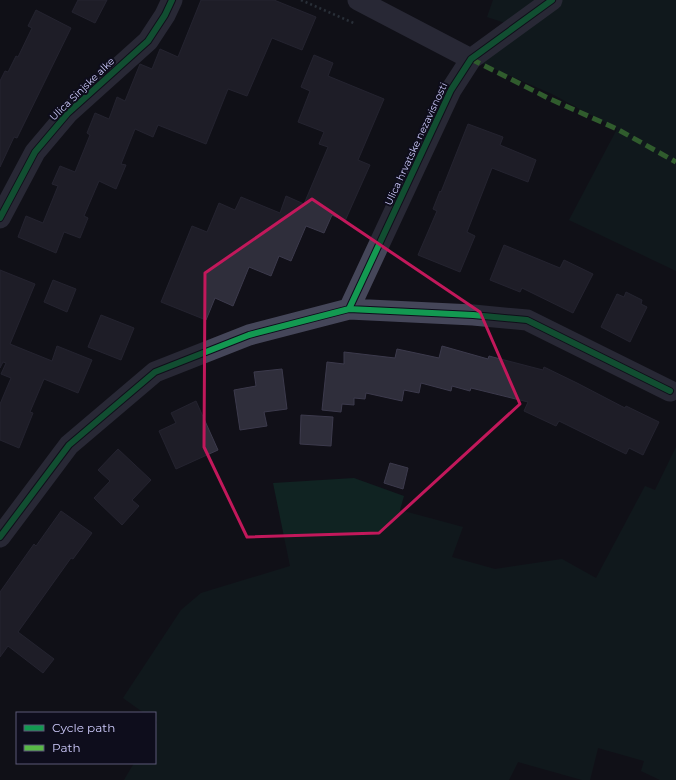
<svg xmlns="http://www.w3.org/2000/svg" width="676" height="780" font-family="Montserrat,sans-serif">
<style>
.green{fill:#102322}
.building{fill:#2f2e3b;stroke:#3c3a4c}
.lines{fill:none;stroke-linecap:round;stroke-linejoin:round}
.path{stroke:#475660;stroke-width:2.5;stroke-dasharray:2 3;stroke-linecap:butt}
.street{stroke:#454659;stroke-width:21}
.quiet{stroke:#58b947;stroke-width:5;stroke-dasharray:10 5;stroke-linecap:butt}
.cycleway-casing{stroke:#0e0d1c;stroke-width:8}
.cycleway{stroke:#139951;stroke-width:6}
.marked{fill:none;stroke:#c2185b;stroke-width:3;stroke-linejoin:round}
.labels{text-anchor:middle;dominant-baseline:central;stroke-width:4;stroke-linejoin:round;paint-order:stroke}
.street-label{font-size:10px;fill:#cecbfc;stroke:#0e0d1c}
</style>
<rect width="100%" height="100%" fill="#111018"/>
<!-- green -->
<path class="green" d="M493 0H676V271L569 220 617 129 552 94 471 59 515 26 487 17Z
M676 447V780H660L641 771 644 761 598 748 590 780H582L518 762 509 780H124L134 763H155V725L157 722 155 720V713H144L123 698 181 610 201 593 290 566 273 483 354 478 404 496 400 510 463 527 452 557 495 569 562 559 596 578 645 486 655 490Z"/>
<!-- building -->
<path class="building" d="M78 0H107L95 23 72 12Z
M201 0H274L316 17 302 50 272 38 247 96 228 89 206 144 158 125 153 137 135 129 121 164 126 165 116 189 99 181 84 216 88 218 80 238 64 232 56 253 18 237 26 216 43 223 58 186 52 184 60 166 75 172 90 135 87 133 95 113 109 119 117 97 125 101 140 64 152 69 160 49 178 57Z
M36 10 71 28 17 138 14 137 0 167V81L5 71 8 72 16 56 18 57 32 28 28 26Z
M314 55 333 63 328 76 384 99 358 160 370 165 345 221 332 215 324 233 306 226 291 261 279 256 271 276 249 267 233 306 215 298 206 320 161 302 192 226 207 232 219 203 235 210 241 197 280 213 286 196 304 204 328 147 319 144 324 132 298 122 310 91 301 87Z
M468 124 503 137 500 145 536 160 528 182 492 168 467 232 475 236 460 272 418 255 437 211 433 209 440 191 441 192Z
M504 245 560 268 564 260 593 274 573 313 522 288 520 292 490 280Z
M0 270 35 284 10 344 52 361 57 346 92 360 78 393 44 379 30 412 33 413 19 448 0 440V404L11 378 1 374 6 363 3 362 0 368Z
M53 280 76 289 67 312 44 302Z
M626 292 642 300 641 304 647 307 630 342 601 327 617 294 624 297Z
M101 315 134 328 121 360 88 347Z
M442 346 488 359 489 356 543 370 544 367 577 383 625 408 626 406 659 422 643 455 629 448 626 454 559 421 556 426 524 411 528 402 471 388 470 391 452 386 451 391 421 383 419 393 404 390 402 401 366 393 365 399 354 398V405L342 404 341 412 322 410 327 362 344 364V352L395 358 397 349 439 358Z
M282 369 287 409 264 412 267 426 240 430 234 390 256 386 254 372Z
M196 401 218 450 176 469 159 431 176 423 171 413Z
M301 415 333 417 331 446 300 444Z
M118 449 151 480 132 500 139 506 122 525 94 498 110 481 98 470Z
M390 463 408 468 403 489 384 483Z
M61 511 92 533 73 559 71 558 18 632 54 659 43 673 8 646 0 657V592L34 544 36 546Z"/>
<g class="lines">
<!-- path -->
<path class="path" d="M301 0 356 24"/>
<!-- street -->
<path class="street" d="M358 0 471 59
M0 218 35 152 68 113 148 41 165 15 172 0
M349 309 451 90 471 59 552 0
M0 537 69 445 155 372 249 335 349 309 473 315 527 320 670 391"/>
<!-- quiet -->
<path class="quiet" d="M471 59 548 98 617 129 676 162"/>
<defs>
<path id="cycleway" d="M0 218 35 152 68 113 148 41 165 15 172 0
M349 309 451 90 471 59 552 0
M0 537 69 445 155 372 249 335 349 309 473 315 527 320 670 391"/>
</defs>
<!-- cycleway casing -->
<use href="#cycleway" class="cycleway-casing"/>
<!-- cycleway -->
<use href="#cycleway" class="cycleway"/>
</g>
<!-- marked area -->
<path d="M0 0H676V780H0ZM312 199 480 312 520 404 379 533 247 537 204 447 205 273Z" fill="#111018" fill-opacity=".55" fill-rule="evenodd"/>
<path class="marked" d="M312 199 480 312 520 404 379 533 247 537 204 447 205 273Z"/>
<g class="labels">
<!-- street labels -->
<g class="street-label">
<text transform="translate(82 89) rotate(-44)">Ulica Sinjske alke</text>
<text transform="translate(416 144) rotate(-65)">Ulica hrvatske nezavisnosti</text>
</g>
</g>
<!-- legend -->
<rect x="16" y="712" width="140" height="52" fill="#0e0d1c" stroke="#5b5976"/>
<rect x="24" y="725" width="20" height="6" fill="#139951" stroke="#5b5976"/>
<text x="52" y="732" font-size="12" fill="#cecbfc">Cycle path</text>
<rect x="24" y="745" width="20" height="6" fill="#58b947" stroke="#5b5976"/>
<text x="52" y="752" font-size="12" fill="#cecbfc">Path</text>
</svg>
